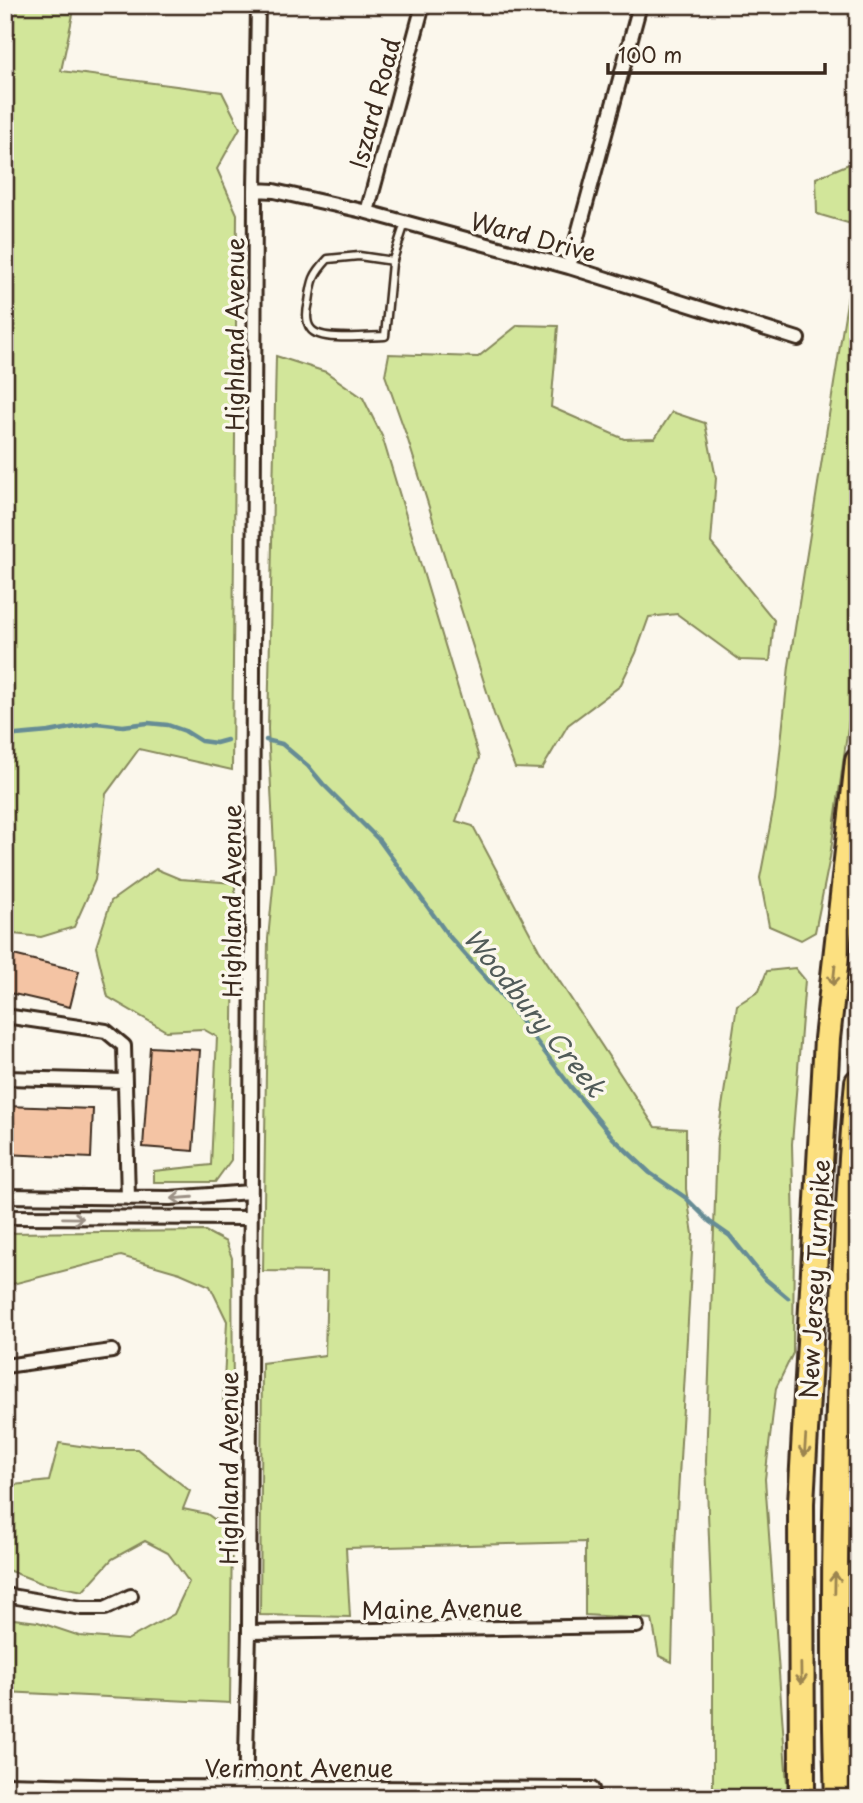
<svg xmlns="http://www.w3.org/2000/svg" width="863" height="1803" font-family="'Playpen Sans',sans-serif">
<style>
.green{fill:#d2e69a;stroke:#86885c;stroke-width:2}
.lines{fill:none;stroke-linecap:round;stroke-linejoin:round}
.stream{stroke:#668c95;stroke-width:4.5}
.building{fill:#f4c4a4;stroke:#3b2a1e;stroke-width:2}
.lane-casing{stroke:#3b2a1e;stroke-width:11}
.street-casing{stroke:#3b2a1e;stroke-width:18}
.highway-casing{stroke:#3b2a1e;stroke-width:30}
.lane{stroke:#fbf7ec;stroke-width:6}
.street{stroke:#fbf7ec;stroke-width:12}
.highway{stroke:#fce080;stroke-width:24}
.oneway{stroke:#9c854f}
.oneway2{stroke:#9b9085}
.labels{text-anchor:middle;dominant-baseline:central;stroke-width:7;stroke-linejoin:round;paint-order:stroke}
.street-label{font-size:24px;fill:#3b2a1e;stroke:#fbf7ec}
.water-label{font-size:26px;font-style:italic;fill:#515b59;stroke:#fbf7ec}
</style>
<rect width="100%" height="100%" fill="#fbf7ec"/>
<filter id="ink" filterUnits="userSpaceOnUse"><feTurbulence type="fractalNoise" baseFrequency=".0143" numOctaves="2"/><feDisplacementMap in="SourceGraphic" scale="14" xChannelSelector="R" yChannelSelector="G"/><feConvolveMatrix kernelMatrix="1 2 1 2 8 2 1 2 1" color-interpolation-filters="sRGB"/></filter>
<g filter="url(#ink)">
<!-- green -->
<path class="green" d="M5 5H75L61 71 222 92 240 128 217 169 237 214 232 770 139 749 106 794 95 880 74 927 41 937 5 933Z
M858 160V226L817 214 816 178Z
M858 233V655L830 857 815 932 801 940 769 926 760 878 775 800 789 666Z
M518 325 558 326 551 407 624 439 655 438 672 412 705 423 716 478 711 543 774 620 770 661 740 660 677 614 649 617 636 653 620 686 568 725 542 769 515 768 494 714 407 437 385 375 389 354 478 357Z
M276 356 326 372 363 398 382 436 479 758 456 821 473 826 539 950 655 1127 686 1129V1189L693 1234 675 1546 672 1662 659 1656 652 1619 585 1615V1542L346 1548 350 1617 260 1615 262 1363 325 1355 327 1272 263 1271 268 939 275 867 268 729Z
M156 869 180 879 235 883 231 1160 215 1182H154V1171L211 1165 217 1037 203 1029 166 1031 108 997 96 947 111 901Z
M795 968 805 980 792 1144 794 1230 793 1353 776 1388 765 1479 788 1798H713V1642L706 1461 717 1141 737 1005 759 991 767 971Z
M205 1231 226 1242 232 1258 233 1399 223 1402 227 1321 210 1286 180 1273 121 1256 5 1286V1233Z
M59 1443 101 1449H137L190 1491 183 1509 207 1514 232 1532 230 1703 5 1692V1618L38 1622 80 1636 127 1640 174 1614 189 1582 168 1553 145 1541 112 1559 83 1591 41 1583 5 1569V1486L49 1481Z"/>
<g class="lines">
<!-- stream -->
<path class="stream" d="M5 736 49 732 97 723 123 726 148 723 168 725 185 731 201 741 216 743 227 740
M266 740 282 744 308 766 323 784 379 840 448 935 503 997 571 1087 613 1138 650 1173 686 1198 710 1222 730 1236 763 1277 788 1298"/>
</g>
<!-- building -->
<path class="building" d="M5 953 79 971 70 1007 5 992Z
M150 1047 200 1050 193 1151 143 1147Z
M5 1106 93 1109 91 1158 5 1154Z"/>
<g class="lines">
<defs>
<path id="lane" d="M393 261 359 256 328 259C313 275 312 280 309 302 307 310 305 322 311 329 320 342 369 336 385 336L392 263 405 223"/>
<path id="street" d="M255 190 274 191 367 212 569 267 798 339
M367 212 423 5
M569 267 640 5
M5 1016 106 1031 124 1046 128 1198
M5 1078 124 1081
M5 1196 170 1198 250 1192
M5 1217 250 1218
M5 1366 112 1351
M5 1595 82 1608H105L131 1596
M249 1632 637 1626
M5 1784 134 1787 592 1789
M245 1798 249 1632 255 190 258 5"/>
<path id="highway" d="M802 1798 801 1503 827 1039 858 761
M838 1798C832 1631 835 1465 844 1299 848 1226 851 1154 858 1082"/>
</defs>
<!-- lane casing -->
<use href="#lane" class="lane-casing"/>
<!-- street casing -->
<use href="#street" class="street-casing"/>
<!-- highway casing -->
<use href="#highway" class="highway-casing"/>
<!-- lane -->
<use href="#lane" class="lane"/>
<!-- street -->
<use href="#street" class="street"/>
<!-- highway -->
<use href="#highway" class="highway"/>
</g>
<!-- one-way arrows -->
<defs><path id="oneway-shaft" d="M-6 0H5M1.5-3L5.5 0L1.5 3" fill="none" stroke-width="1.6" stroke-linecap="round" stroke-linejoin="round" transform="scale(1.75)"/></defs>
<g class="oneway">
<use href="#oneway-shaft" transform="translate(834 975) rotate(96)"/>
<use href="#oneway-shaft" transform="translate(805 1446) rotate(94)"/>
<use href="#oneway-shaft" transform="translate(835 1583) rotate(-89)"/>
<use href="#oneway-shaft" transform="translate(801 1674) rotate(89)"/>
</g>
<g class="oneway2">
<use href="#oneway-shaft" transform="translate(182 1198) rotate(176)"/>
<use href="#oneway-shaft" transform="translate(73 1218) rotate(1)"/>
</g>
</g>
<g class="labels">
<!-- street labels -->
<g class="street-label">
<text transform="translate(374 103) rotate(-75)">Iszard Road</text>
<text transform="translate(534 236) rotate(15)">Ward Drive</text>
<text transform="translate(234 334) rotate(-90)">Highland Avenue</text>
<text transform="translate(231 901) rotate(-90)">Highland Avenue</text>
<text transform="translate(814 1279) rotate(-87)">New Jersey Turnpike</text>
<text transform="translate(228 1468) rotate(-90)">Highland Avenue</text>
<text transform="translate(442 1608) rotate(-1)">Maine Avenue</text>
<text x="299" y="1767">Vermont Avenue</text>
</g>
<!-- water labels -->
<g class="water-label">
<text transform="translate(535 1012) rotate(51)">Woodbury Creek</text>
</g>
</g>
<!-- margin -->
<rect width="863" height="1803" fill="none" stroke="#fbf7ec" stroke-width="28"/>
<rect x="14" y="14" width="835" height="1775" fill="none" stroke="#3b2a1e" stroke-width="2.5" filter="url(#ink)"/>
<!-- scale -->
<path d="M608 63v10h217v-10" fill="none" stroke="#3b2a1e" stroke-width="3.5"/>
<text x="618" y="63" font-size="21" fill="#3b2a1e" stroke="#fbf7ec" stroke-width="5" paint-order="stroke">100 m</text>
</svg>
